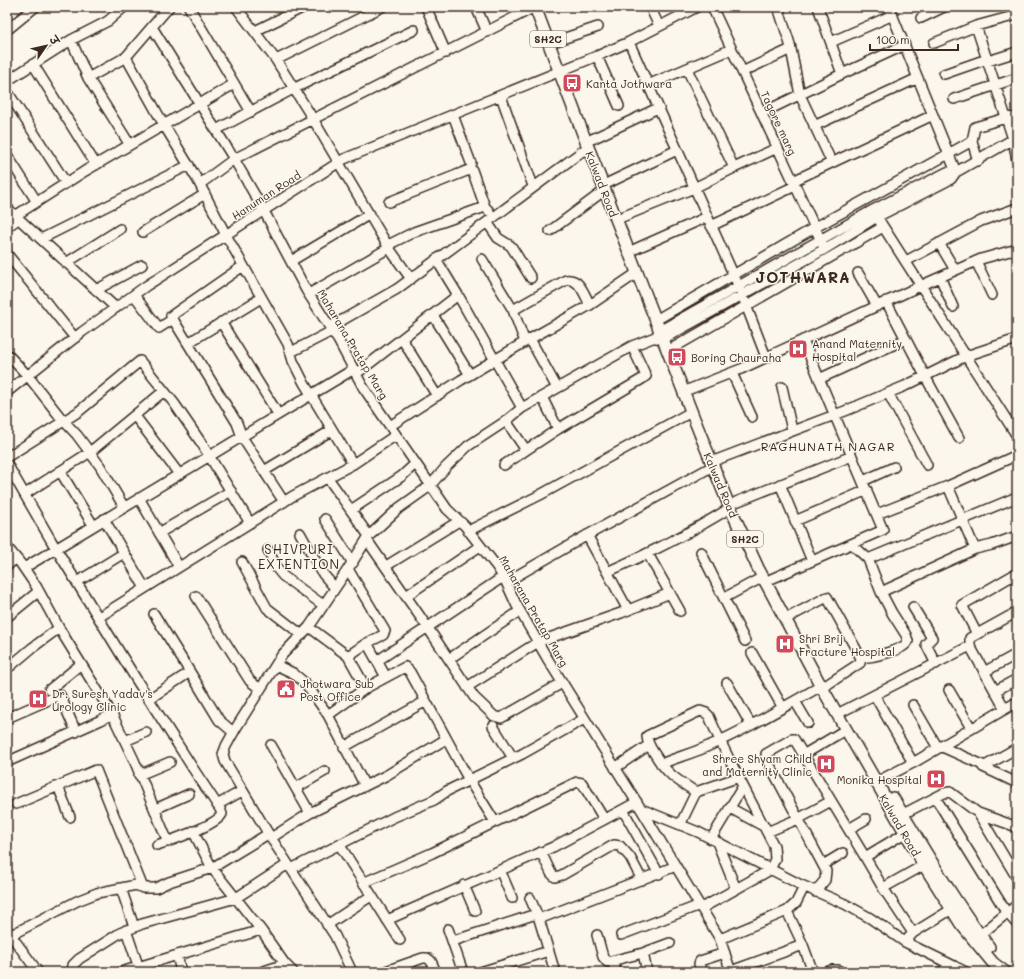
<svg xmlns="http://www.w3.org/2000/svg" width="1024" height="979" font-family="Mali,'Playpen Sans Deva',sans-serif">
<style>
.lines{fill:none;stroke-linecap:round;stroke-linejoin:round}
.minor-casing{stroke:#3b2a1e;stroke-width:12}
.major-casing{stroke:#3b2a1e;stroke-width:14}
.minor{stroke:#fbf7ec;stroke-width:9}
.major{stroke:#fbf7ec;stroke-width:11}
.rail{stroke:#3b2a1e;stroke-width:2}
.labels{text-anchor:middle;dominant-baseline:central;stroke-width:3;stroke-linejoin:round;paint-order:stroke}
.shield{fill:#fbf7ec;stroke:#75685c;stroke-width:1}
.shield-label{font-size:10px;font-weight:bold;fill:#3b2a1e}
.poi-label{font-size:11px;fill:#3b2a1e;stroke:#fbf7ec;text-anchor:start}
.street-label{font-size:11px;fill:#3b2a1e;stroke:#fbf7ec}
.neighbourhood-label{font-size:12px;letter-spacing:1px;fill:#3b2a1e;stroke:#fbf7ec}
.quarter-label{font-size:13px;letter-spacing:1px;fill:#3b2a1e;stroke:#fbf7ec}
.district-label{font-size:15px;font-weight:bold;letter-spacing:1px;fill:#3b2a1e;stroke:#fbf7ec}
</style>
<rect width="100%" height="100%" fill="#fbf7ec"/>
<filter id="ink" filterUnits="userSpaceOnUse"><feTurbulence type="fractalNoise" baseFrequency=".025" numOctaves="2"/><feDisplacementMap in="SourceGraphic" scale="8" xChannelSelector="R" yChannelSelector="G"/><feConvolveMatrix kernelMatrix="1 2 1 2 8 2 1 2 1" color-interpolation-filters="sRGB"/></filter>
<g filter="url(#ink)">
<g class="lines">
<defs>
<path id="minor" d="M189 7 251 112
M236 7 276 60 313 119 389 248 309 294
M426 7 446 53
M476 7 487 32
M650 7 659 26
M712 7 823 245
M778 7 790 44 800 95 832 163
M818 7 842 74
M889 7 956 172
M921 18 944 7
M976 26 1013 139 1017 161
M152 27 234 159 264 211 306 290 338 340 363 387 447 509 465 526 497 567 506 582 516 604 547 658 641 809 720 939 731 972
M7 30 35 7
M255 31 304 7
M71 40 88 78 130 145
M556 41 598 27
M629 42 739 287 766 357
M831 42 893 15
M934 43 976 26 1017 15
M597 56 619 106
M126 57 164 125 197 179 226 235 288 344 293 361 304 383 353 464
M276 60 382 7
M988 61 1017 52
M33 64 96 165
M687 69 734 168
M742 72 791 49
M944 74 987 59
M88 78 126 57 169 7
M7 81 71 40 108 21 124 7
M648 85 732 49
M7 91 66 183
M501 96 533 186
M954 99 1017 78
M762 113 842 74 905 45
M453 115 471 163
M814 126 918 78
M216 130 293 89 414 30
M592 139 658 108
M972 141 978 161
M7 155 37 202
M793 181 933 115
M608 183 677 150
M200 184 234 159 535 7
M389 202 469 170H472L485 207
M7 208 116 308
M15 216 85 171 234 84
M622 217 694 188 734 168 777 148
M877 217 1017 436
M487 222 498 238 511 246 531 278
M711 226 795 186
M7 227 18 219
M550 231 605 190
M143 232 205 194
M41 239 189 165
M939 243 955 270
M388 245 414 232 485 207 489 211
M389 248 411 279
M635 249 707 217
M7 254 75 338
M436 259 458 295 522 408
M482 259 513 310 525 342
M291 261 370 214
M906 261 981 221 1017 208
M976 261 992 295
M66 263 120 229
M243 266 171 316 237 423 242 437 284 502
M858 273 877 306
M940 277 953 307
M96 290 142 265
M134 295 159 328 173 319
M886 301 925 376 959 438
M513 310 566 280C580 278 584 294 590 305
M433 315 470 375
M661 317 814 228 972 141 975 127 1006 118 1017 117
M221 322 278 414
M330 327 397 289 588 147
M656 338 663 339 825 249 877 217 951 179 956 172 1017 137
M402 339 437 396
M530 339 557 388
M188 343 261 298
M673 348 883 227
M291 352 332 331
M7 354 28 376 61 418 77 435 100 466 124 507
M732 373 752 417
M356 374 458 295
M819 379 906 339
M782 387 792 430
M690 389 741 369 920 286 981 259 1017 249
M7 392 82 332 146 286 344 159 597 56 629 42 697 7
M888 393 927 465
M542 397 558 429
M135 416 179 474
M506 421 526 450 558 429 642 379 646 376 632 346
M390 426 461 380 530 339 590 305 637 273
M7 457 78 412 140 361 174 403 202 444 250 523
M711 462 845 411 905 386 966 356 1017 339
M7 464 52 542 136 679 194 770 220 809 222 814C217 825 170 841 157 845
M504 465 526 450
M60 471 93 525
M264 471 332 430
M328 478 369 536
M863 481 894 467
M780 484 812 561
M948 486 975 549
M25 494 90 452 164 391
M139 498 179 567
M736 502 852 456
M351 510 402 476 415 464
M877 514 948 486 1017 455
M104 519 145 588
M325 519 353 563
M795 521 867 490
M468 531 540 495 691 412
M159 533 231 491
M300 533 323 574 335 588
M587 535 628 610
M367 540 428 628 474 697 494 716 501 718 562 683
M852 544 868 559 881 592 892 613 906 635 908 641C904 651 872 657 861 658
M7 547 21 564 36 586 59 628 112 714 134 760 168 842
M268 550 278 570 283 576 323 605
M701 552 745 641
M648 554 680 611
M868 559 1017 497
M242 562 267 608 302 635
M7 566 16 558
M386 566 459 521
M24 568 354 369
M607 572C650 553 690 533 730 508
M771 579 883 530 803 340
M77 582 124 553
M506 582 584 537 713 466
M881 592 975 549 992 545 1017 536
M196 596 250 681 260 689
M406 596 480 546
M724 598 763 577
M913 607 932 638 926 644 936 664
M154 614 190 672 219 720 233 732
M791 616 827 597 861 658 860 663 828 684
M7 617 39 591
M99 617 293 496 353 464 396 435
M309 627 348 656 366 688
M977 634 962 605 1017 573
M367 643 386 677
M752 653 783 708
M348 656 367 643 383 635 385 631 348 569
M449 659 520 611
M377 661 503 577
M276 665 293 673 305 683 311 691 328 715 365 786
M7 669 32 648 59 628
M984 672 1017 654
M727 683 751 725
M467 687 538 642 621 613 670 593
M49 690 81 664
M949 690 971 728
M995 691 1017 679
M875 696 913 763
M149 699 190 672
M795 701 808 723
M913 705 938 748
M1005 709 970 646V638L1017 612
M843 711 970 646
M328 715 366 688 405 667 410 672 469 780 495 822
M7 718 60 695 76 732
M493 726 513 758
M125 741 146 732
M271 745 310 813
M940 746 985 766 983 767 1017 783
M344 747 426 701
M803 755 845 730
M7 762 101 720 112 714
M661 764C675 758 690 754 704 748 744 731 782 708 821 686
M985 766 1017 748
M615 768 649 745
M139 775 170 762
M882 779 913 763 1017 702
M58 786 70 817
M296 788 325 771
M935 797 1007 913 1017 924
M16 804 96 770 143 888
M217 805 242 791
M730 808 765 827
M155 809 189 794
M641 809 698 832 801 885 845 904 870 918 905 942 954 966
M623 810 659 874
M978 813 1017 878
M903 814 944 793 950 792 978 813 1017 827
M680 825 696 792
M849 829 866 819
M193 831 212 868 261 930 285 964 293 972
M767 832 798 819 831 801
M271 838 310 813 387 775 446 739
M711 839 743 786
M717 842 736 889
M339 844 400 940
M541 852 551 873 555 877 562 875 614 845 620 846 630 857 642 880
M823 865 843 853
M291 869 394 817 434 800 447 791 522 754 584 719
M500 870 512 898
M363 883 432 853 577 782 582 783 604 819
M464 885 475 911
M121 888 134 927
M883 888 924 865
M815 892 825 880 826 871 766 758V754L792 739H794L865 857
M530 898 539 919 555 972
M702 908 770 870 775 859 774 846 743 786C731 763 719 740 709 716L706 713 700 711 647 736C647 743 651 748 654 753 667 774 675 779 696 792L739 777
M787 911 796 903 804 887
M539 919 676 866
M387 920 553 847 637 802
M327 925 371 896
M448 929 463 972
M7 930 38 972
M126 930 140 971
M913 933 952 909
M11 935 77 901 97 893 136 885 143 888H156L169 882 212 868 268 834
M597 935 603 957 607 962 643 953 670 943
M621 935 700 905
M980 935 1017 905
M720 939 787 911 803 945 813 972
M453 941 536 914
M905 942 913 933 883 888 865 857 905 833
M643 953 647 972
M177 955 181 972
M612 961 616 972
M731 971 803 945
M72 972 73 965 79 959 120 933 142 924 236 898 288 864
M121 972 261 930
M261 972 285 964
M352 972 335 936 271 838 225 761 223 754 226 746 236 728 282 655 309 627 348 569 369 536 399 508 430 486 446 467 468 446 506 421 522 408 632 346 655 337 663 329 873 210 947 172 955 173
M383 972 423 958H427L431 961 436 972
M480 972 549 951
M702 972 699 964 700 961 725 953
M827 972 831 970H838L841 972
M940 972 954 966 966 972"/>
<path id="major" d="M535 7 588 147 695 421 728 503 758 568 821 686 924 865 961 924 993 963 1005 972
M893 798C923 848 953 900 989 947"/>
</defs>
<!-- minor casing -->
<use href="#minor" class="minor-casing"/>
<!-- major casing -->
<use href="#major" class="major-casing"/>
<!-- minor -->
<use href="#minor" class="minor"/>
<!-- major -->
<use href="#major" class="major"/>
<!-- rail -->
<path class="rail" d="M7 966 12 972"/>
</g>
</g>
<!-- icons -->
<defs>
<symbol id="bus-square" viewBox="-11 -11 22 22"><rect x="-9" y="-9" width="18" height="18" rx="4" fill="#d1495b" stroke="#fbf7ec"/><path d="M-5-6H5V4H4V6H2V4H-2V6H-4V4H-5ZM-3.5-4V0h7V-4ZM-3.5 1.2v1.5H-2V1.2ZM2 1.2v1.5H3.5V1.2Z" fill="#fff"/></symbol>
<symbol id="hospital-square" viewBox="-11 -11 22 22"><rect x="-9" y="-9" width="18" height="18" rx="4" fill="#d1495b" stroke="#fbf7ec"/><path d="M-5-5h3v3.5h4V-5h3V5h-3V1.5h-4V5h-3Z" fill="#fff"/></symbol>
<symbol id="civic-square" viewBox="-11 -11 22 22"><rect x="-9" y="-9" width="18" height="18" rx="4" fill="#d1495b" stroke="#fbf7ec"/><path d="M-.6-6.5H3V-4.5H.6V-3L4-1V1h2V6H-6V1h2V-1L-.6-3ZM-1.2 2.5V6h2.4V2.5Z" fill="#fff"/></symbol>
</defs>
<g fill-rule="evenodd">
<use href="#bus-square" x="561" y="72" width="22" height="22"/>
<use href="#hospital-square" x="787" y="338" width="22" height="22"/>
<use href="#bus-square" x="666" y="346" width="22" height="22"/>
<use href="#hospital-square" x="774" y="633" width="22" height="22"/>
<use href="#civic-square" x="275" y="678" width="22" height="22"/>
<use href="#hospital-square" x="27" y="688" width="22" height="22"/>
<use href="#hospital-square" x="815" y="753" width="22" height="22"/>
<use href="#hospital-square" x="925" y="768" width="22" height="22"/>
</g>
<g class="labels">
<!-- shield labels -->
<g class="shield">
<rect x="530" y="31" width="36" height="16" rx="3"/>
<rect x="727" y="531" width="36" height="16" rx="3"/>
</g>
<g class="shield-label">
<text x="548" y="39">SH2C</text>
<text x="745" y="539">SH2C</text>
</g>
<!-- poi labels -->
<g class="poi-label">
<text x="586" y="83">Kanta Jothwara</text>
<text x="812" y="343">Anand Maternity<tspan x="812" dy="13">Hospital</tspan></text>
<text x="691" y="357">Boring Chauraha</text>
<text x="799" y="638">Shri Brij<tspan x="799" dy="13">Fracture Hospital</tspan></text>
<text x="300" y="683">Jhotwara Sub<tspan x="300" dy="13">Post Office</tspan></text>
<text x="52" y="693">Dr. Suresh Yadav's<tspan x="52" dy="13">Urology Clinic</tspan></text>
<text x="812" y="758" text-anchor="end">Shree Shyam Child<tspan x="812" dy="13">and Maternity Clinic</tspan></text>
<text x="922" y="779" text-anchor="end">Monika Hospital</text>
</g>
<!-- street labels -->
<g class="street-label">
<text transform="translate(779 123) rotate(65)">Tagore marg</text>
<text transform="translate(602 184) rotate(69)">Kalwad Road</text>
<text transform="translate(266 195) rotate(-33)">Hanuman Road</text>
<text transform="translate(353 344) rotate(59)">Maharana Pratap Marg</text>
<text transform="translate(721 485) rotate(67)">Kalwad Road</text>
<text transform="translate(534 611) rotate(60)">Maharana Pratap Marg</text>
<text transform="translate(900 825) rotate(60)">Kalwad Road</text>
</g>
<!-- neighbourhood labels -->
<g class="neighbourhood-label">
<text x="828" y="446">RAGHUNATH NAGAR</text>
</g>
<!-- quarter labels -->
<g class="quarter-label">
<text x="299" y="548">SHIVPURI<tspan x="299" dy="15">EXTENTION</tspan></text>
</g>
<!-- district labels -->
<g class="district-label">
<text x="803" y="277">JOTHWARA</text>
</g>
</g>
<!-- margin -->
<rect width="1024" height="979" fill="none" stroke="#fbf7ec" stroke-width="24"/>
<rect x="12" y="12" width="1000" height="955" fill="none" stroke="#3b2a1e" stroke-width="1.5" filter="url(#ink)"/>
<!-- north arrow -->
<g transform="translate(46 46) rotate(56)" stroke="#fbf7ec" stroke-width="3" paint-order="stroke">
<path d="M0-3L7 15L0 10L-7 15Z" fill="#3b2a1e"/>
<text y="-6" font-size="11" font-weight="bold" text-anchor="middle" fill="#3b2a1e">उ</text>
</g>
<!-- scale -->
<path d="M870 44v6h88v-6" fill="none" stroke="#3b2a1e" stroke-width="2"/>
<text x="876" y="44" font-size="12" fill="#3b2a1e" stroke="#fbf7ec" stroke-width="3" paint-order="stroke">100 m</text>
</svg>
